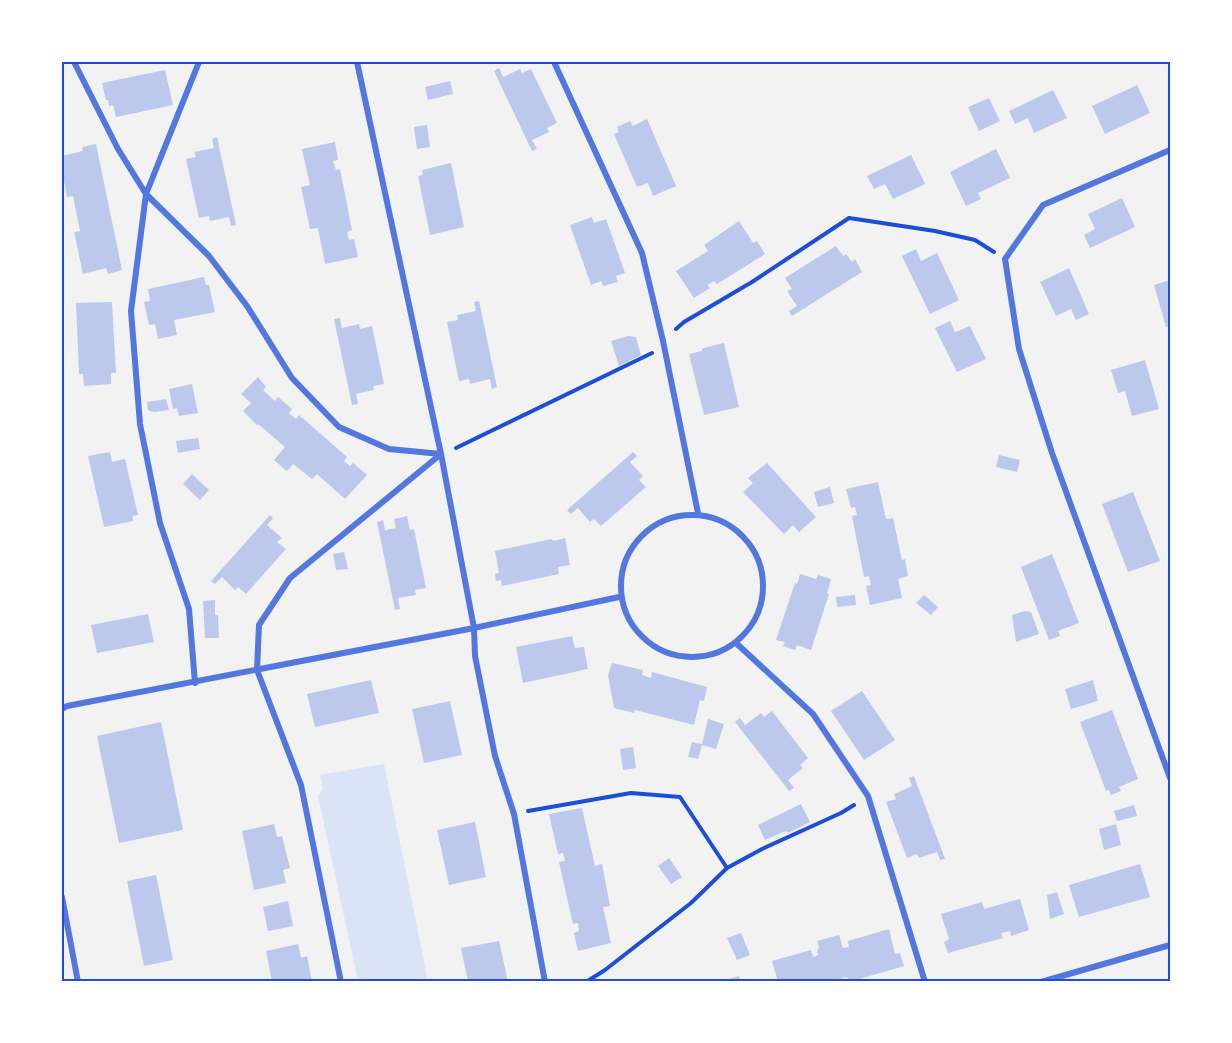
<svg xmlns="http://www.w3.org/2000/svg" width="1232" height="1043" font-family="Overpass,sans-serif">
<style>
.green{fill:#dbe4f7}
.building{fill:#bdc9ec}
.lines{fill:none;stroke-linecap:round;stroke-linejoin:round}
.path{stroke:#1d4ed8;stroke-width:4}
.minor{stroke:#5277de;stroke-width:6}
.neatline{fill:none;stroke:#1d4ed8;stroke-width:2}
</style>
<rect width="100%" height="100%" fill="#f2f2f2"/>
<!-- green -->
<path class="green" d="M384 764 428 981H358L318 796 323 789 320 775Z"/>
<!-- building -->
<path class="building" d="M499 68 503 77 520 69 522 73 531 69 557 123 547 128 549 132 532 140 537 149 532 151 494 71Z
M165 70 173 105 116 117 113 105 109 106 108 100H106L102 83Z
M450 81 453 94 428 100 425 87Z
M1137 85 1150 113 1105 134 1092 106Z
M1053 90 1067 118 1034 133 1028 118 1015 124 1009 111Z
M989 98 1000 121 979 131 968 107Z
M647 119 676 186 653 196 648 183 637 187 614 134 619 132 617 127 630 121 633 126Z
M427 125 430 147 417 149 414 127Z
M217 137 236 225 231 226 229 217 210 221 209 216 199 218 186 159 196 157 194 152 214 148 212 139Z
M335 142 338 160 333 161 336 170 340 169 352 230 347 232 349 240 354 239 358 257 325 264 318 228 310 229 301 187 310 185 302 149Z
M96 144 122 270 108 274 106 268 83 274 74 232 80 231 73 196 67 197 62 171V156L83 151 82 147Z
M996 149 1010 178 978 193 981 199 966 206 950 172Z
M911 155 925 184 893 199 885 184 874 189 867 176Z
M451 163 464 227 430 235 418 176 423 175 422 170Z
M1122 198 1135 227 1090 248 1084 235 1095 229 1088 214Z
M592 217 594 223 606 219 625 273 616 276 618 282 603 286 601 281 591 285 570 225Z
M739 221 753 243 757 241 765 254 717 284 714 281 707 285 710 288 694 298 676 271 708 251 704 245Z
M836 246 843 256 846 254 852 262 855 259 862 272 792 316 789 311 797 306 787 291 792 289 785 278Z
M916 249 921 261 937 253 959 300 930 314 902 256Z
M1069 268 1089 314 1076 320 1071 309 1056 316 1040 282Z
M204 277 206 285H209L215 312 174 320 177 335 158 339 155 324 149 325 144 302 150 301 148 289Z
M1170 280V326L1166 327 1154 285Z
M479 301 497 387 492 389 490 379 470 384 469 379 459 381 447 322 458 320 457 315 476 311 474 302Z
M112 302 116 373H111V384L84 386 83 374H79L76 303Z
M340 318 342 328 359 324 360 329 372 326 384 384 373 386 374 390 356 394 358 404 352 405 334 319Z
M950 321 955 332 970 326 986 359 957 372 935 328Z
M628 336 636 337 641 355 619 366 611 341Z
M724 343 739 407 704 415 689 354 702 351V349L707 347Z
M1145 360 1159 409 1132 416 1125 391 1118 393 1111 370Z
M258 377 266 387 263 390 275 401 278 397 292 409 289 413 296 419 299 415 347 457 344 461 350 466 353 463 367 475 345 499 317 474 312 479 293 464 287 471 274 460 285 447 258 424 257 425 243 411 251 403 241 394Z
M192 384 198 413 179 416 177 408 173 409 169 389Z
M166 399 169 410 154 412 148 410 147 402Z
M198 438 200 449 178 453 176 441Z
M110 452 112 462 125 459 138 515 133 516V521L104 527 88 456Z
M633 452 637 456 630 462 643 476 639 480 646 487 601 526 594 519 590 522 578 508 571 514 567 510Z
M999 455 1020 460 1017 472 996 467Z
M767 463 816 517 799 532 793 525 784 534 743 492 753 483 748 478Z
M192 474 209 490 200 500 183 484Z
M878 482 886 519 893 518 902 560 905 559 908 576 898 579 902 598 870 605 866 586 871 585 869 576 864 577 852 516 857 515 855 507 851 508 846 489Z
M830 487 834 503 818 507 814 492Z
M1133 492 1160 561 1128 572 1102 504Z
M270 515 273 518 267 525 282 538 277 542 286 549 246 594 238 587 235 590 222 577 215 584 211 581Z
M407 516 410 530 414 529 426 588 415 590 416 595 398 598 400 609 395 610 377 522 383 520 385 530 396 528 394 519Z
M565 538 570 565 558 567 559 574 502 586 501 580 496 581 495 574 499 573 495 551 552 539 553 541Z
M344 552 348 569 336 570 333 554Z
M1052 554 1079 623 1058 631 1060 636 1049 640 1021 567Z
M800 574 816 579 818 575 831 579 827 594H829L811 650 797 645 795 650 783 646 785 642 776 640 795 583 797 584Z
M855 595 856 605 837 607 836 597Z
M924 595 938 607 931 615 916 603Z
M215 600V615H218L219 638H205L203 601Z
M1025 611 1031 612 1039 634 1016 642 1012 615Z
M148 614 154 642 97 653 91 625Z
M572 636 575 648 584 647 588 669 523 683 516 647Z
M612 663 643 670 642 675 651 678 652 672 707 687 704 701 700 700 694 725 635 710 634 713 614 708 608 675Z
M371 680 379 713 315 727 307 694Z
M1093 680 1098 701 1071 709 1065 689Z
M862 691 895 740 864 760 831 711Z
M450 701 462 755 424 763 412 709Z
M1112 710 1138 779 1119 787 1121 791 1111 795 1109 790 1106 791 1080 722Z
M772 711 808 758 800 765 803 768 788 780 794 788 789 791 735 722 740 718 745 725 761 713 764 717Z
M708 719 724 724 716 749 702 745 698 759 688 757 692 742 702 744Z
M161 722 183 830 119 843 97 736Z
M633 747 636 768 623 770 620 749Z
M914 776 945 859 940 860 937 852 919 858 917 854 907 858 886 802 896 799 894 794 912 786 909 778Z
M801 804 810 822 788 833 786 831 765 840 758 825Z
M1134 805 1137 816 1117 821 1114 811Z
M582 808 595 866 602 864 610 906 603 907 611 943 578 951 574 933 579 931 578 923 573 924 559 862 565 861 563 853 558 854 549 814Z
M475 822 486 877 449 885 437 830Z
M274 824 277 837 282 836 290 868 283 870 286 883 254 890 242 831Z
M1116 824 1121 845 1104 850 1099 829Z
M669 858 682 877 671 884 658 866Z
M1140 864 1150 897 1079 917 1069 885Z
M156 875 173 960 144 966 127 881Z
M1057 892 1064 914 1050 919 1047 895Z
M1020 899 1029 930 1011 936 1010 931 1001 933 1003 938 948 953 944 942 949 939 941 914 982 902 984 909Z
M288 901 293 926 268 931 263 907Z
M889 929 895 954 900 953 904 966 849 982 847 977 839 979V982H778L772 961 811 950 813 957 818 955 817 951 819 947 817 941 839 935 843 948 849 947 848 941Z
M741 933 750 955 737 960 727 938Z
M499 941 508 982H468L461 948Z
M298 944 301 958 307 956 312 982H272L266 951Z
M739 976 741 982H723V981Z"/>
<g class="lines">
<!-- path -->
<path class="path" d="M676 329 684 322 752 282 849 218 935 231 975 240 994 252
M456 448 652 353
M528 811 631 793 680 797 727 868
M586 982 605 970 691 903 727 868 762 849 841 813 854 805"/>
<!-- minor -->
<path class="minor" d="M74 62 118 149 146 194 131 311 140 424 160 523 189 609 195 683
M199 62 146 194 209 256 247 306 292 378 339 427 389 449 441 454
M357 62 441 454 474 628 475 656 495 756 514 814 545 982
M554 62 642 253 663 341 698 513
M1170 150 1043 205 1005 259 1019 349 1052 453 1170 778
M621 586a71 71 0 1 1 142 0a71 71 0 1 1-142 0Z
M736 643 813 714 868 796 925 982
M62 709 67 706 474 628 619 597
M62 897 78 982
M341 982 301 785 257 670 259 625 290 578 441 454
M1041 982 1170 945"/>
</g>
<!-- border -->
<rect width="1232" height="1043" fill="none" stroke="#ffffff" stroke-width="126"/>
<rect x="63" y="63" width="1106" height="917" class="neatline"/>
</svg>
